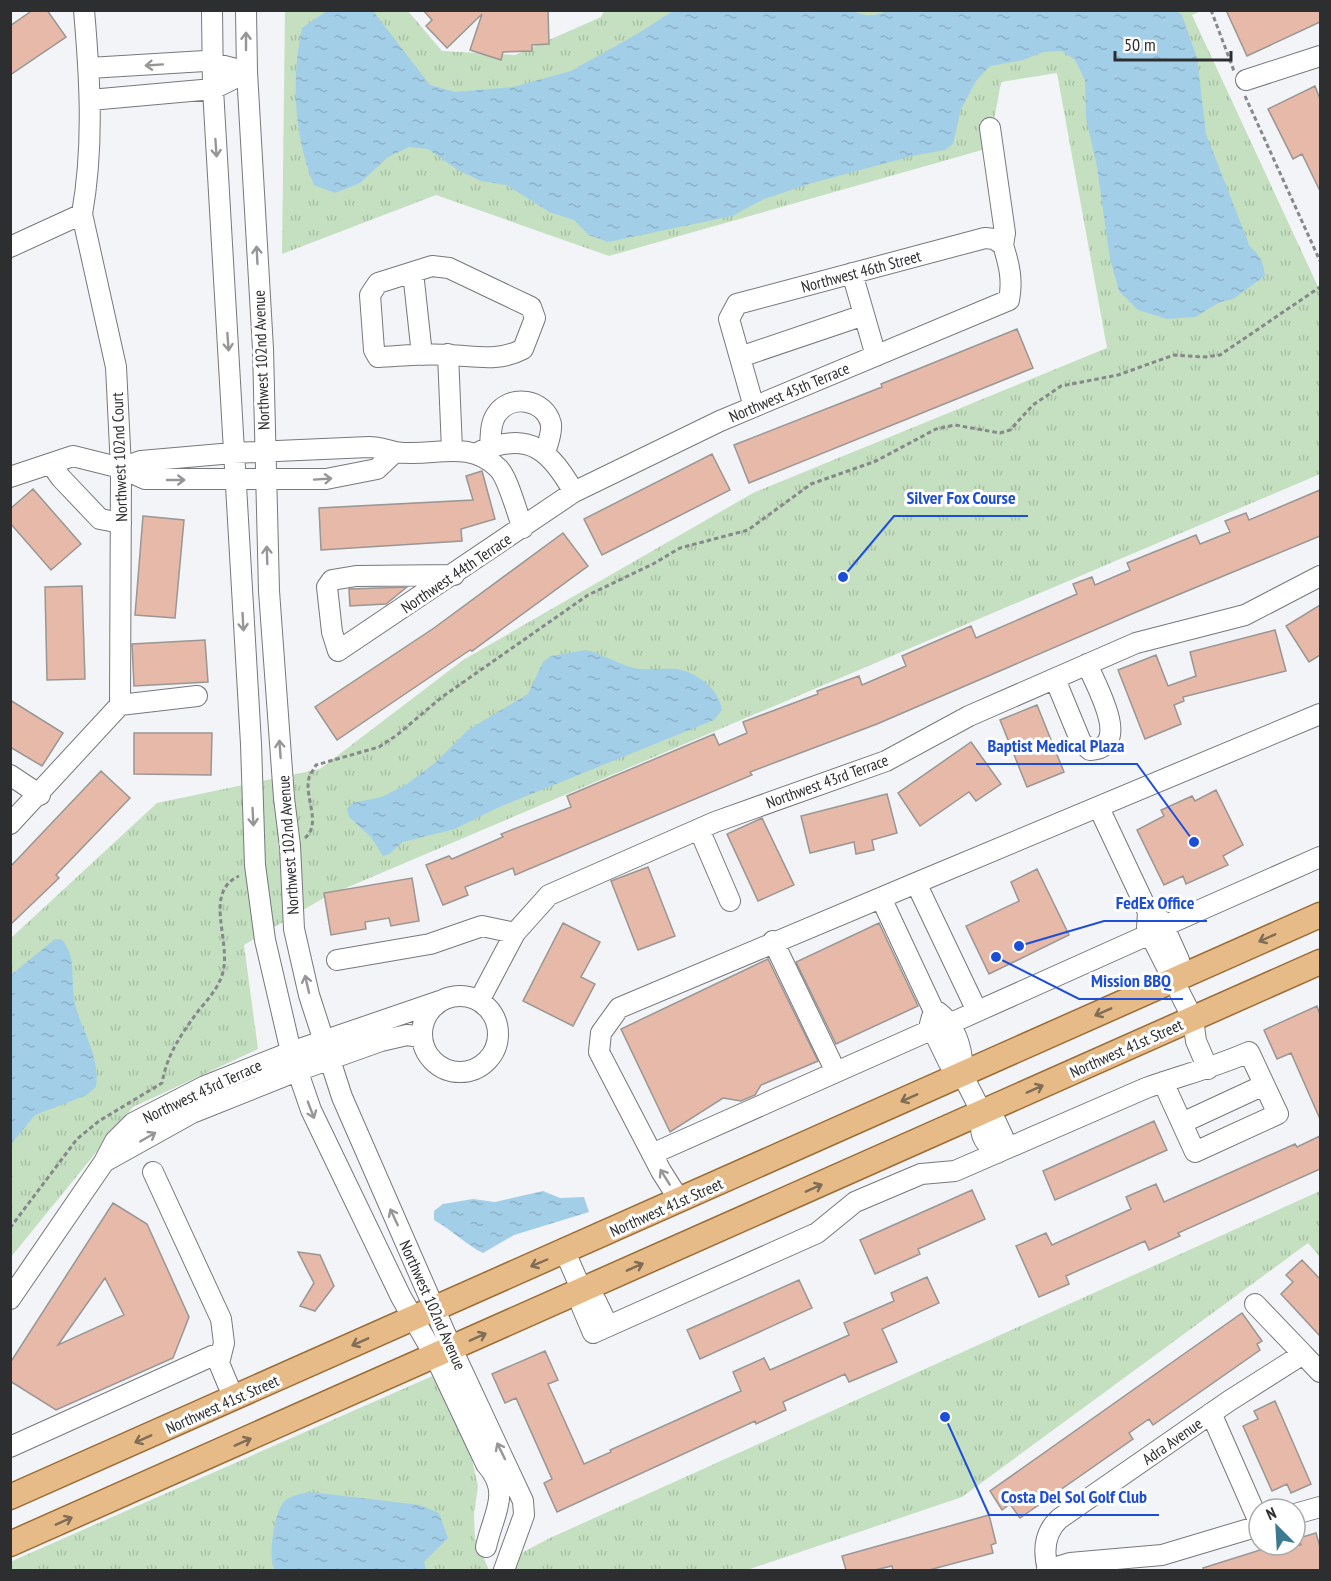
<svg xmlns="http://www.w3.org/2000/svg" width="1331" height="1581" font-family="'PT Sans Narrow',sans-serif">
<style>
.grass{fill:url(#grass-tufts)}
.water{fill:url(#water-ripples)}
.building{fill:#e7b9a8;stroke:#999694;stroke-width:1.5;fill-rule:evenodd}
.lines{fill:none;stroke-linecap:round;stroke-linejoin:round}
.minor-casing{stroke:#76787b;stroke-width:22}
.major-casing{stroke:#9a6c35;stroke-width:27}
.path{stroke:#86888a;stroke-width:3;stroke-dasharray:4.5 3;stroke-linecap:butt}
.minor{stroke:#fff;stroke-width:20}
.major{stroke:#e6bb88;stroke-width:24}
.oneway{stroke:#969697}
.oneway2{stroke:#806d57}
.labels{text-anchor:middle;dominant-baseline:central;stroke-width:6;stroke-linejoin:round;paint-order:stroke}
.street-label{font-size:16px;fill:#2d2e2f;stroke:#fff}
.leader{fill:none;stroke:#1d4ed8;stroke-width:2}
.callout-dot{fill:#1d4ed8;stroke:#fff;stroke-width:2}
.callout-label{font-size:18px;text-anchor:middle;font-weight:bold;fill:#1d4ed8;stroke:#fff;stroke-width:6;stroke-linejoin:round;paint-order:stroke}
</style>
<defs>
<pattern id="grass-tufts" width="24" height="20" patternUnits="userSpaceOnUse" patternTransform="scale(1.5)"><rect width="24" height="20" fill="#c4e0c0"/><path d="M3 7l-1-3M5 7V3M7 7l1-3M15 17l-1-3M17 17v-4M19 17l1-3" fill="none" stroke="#a9c0a5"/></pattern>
<pattern id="water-ripples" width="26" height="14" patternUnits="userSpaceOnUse" patternTransform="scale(1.5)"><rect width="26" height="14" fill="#a3cee8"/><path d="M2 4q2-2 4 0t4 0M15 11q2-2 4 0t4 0" fill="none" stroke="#8db1c7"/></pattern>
</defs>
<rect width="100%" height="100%" fill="#f2f4f7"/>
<!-- grass -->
<path class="grass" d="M285 11H408L442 51 515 55 601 17 604 11H1201L1192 15 1320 291V474L327 896 244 945 258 1049 133 1107 11 1257V938L157 803 320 769 463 660 753 493 1107 348 1057 73 1001 82 989 148 609 256 436 195 282 254Z
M1320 1191V1257L1308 1243 962 1497 747 1570H11L10 1562 437 1374 472 1460 478 1486 474 1514 475 1539 489 1570 550 1538Z"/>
<!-- water -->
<path class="water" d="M853 10C863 18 878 16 888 10H1175L1182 15 1197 58 1206 134 1250 247C1261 255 1263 263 1265 276L1233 299 1220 302 1195 317 1167 319 1138 310 1119 291 1110 259 1097 167 1086 118 1085 80 1075 60 1062 51 1043 52 1023 60 990 66 976 81 961 109 953 144 945 150 912 156 809 184 764 199 732 216 608 242 589 235 574 220 549 212 507 185 481 181 458 170 428 149 409 147 388 157 360 183 335 193 314 185C294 137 291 79 302 28L327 11H373L430 85 455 92 513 87 571 71 637 34 673 11Z
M586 650C603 654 617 664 634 668 648 671 662 668 676 669 697 672 719 689 722 710L714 720 497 808 455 829 403 842 389 854 383 856 371 837 349 817 347 809 352 803 382 797 407 784 436 762 468 730 528 694 543 662 551 656Z
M55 939 62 940C76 956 71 977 74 998 79 1029 101 1054 96 1087L87 1095 35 1115 11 1144V975Z
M543 1191 560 1198 584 1197 589 1212 514 1235 483 1253C465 1244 452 1230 434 1220V1211L443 1204 473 1199 495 1202Z
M310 1492 420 1505 439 1513 448 1538 424 1562 426 1570H275C267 1559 274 1512 284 1502 291 1495 300 1494 310 1492Z"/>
<!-- building -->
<path class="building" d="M33 10H47L66 37 10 75V26Z
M423 10H548L549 44 532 45V51L503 52 501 60 470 50 482 14 447 48 426 26 432 20Z
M1226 10H1320V22L1247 56Z
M1315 86 1320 99V191L1302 154 1293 159 1268 109Z
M1017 329 1033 368 749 483 734 445 882 387 881 384Z
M712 454 730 490 602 555 584 519Z
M482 471 495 519 461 529 462 541 321 550 319 508 473 500 466 476Z
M33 489 81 544 51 570 10 523V509Z
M1320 490V536L1134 613 877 724 750 772 752 775 515 875 513 868 465 887 468 895 443 905 426 865 449 856 452 859 503 837 501 834 571 807 567 796 714 734 719 745 747 733 743 722 818 694 817 691 859 676 862 685 906 666 902 656 971 626 976 638 1077 594 1073 584 1092 577 1095 585 1130 570 1127 563 1196 535 1200 544 1230 532 1225 521 1246 513 1249 520Z
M143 516 184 520 175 618 135 615Z
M563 533 588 566 472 651 470 650 337 740 315 707 434 628Z
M82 586 85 679 47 680 45 587Z
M407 587 386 604 350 606 349 589Z
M1320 605V655L1309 662 1286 626Z
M1275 630 1286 671 1183 697 1184 701 1174 705 1181 724 1145 739 1118 670 1156 655 1168 686 1196 676 1190 652Z
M205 640 208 682 134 686 132 644Z
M10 700 63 733 42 766 10 747Z
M1037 705 1064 772 1027 787 1000 720Z
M134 733H212L211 775 134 774Z
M971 742 1001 784 976 801 969 792 920 826 898 793Z
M101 771 130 798 56 875 59 878 10 925V867Z
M1216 790 1243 845 1223 856 1228 865 1186 884 1183 876 1164 885 1137 830 1164 816 1161 810 1192 796 1195 801Z
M887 794 897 833 872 840 874 850 856 854 854 842 810 853 801 816Z
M762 818 794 885 758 901 727 834Z
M648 867 675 936 638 950 611 881Z
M1037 869 1069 935 989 974 966 926 1019 901 1011 882Z
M412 878 419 921 391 926 389 918 365 922 366 929 331 935 324 893Z
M563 923 600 942 581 977 595 984 573 1026 523 1001Z
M879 923 918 1006 836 1044 796 962Z
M768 959 818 1061 761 1085 755 1095 741 1101 723 1098 670 1132 621 1029Z
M1317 1006 1320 1015V1119L1291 1053 1277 1059 1264 1030Z
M1154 1121 1167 1150 1055 1200 1043 1171Z
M1320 1136V1169L1178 1233 1180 1236 1149 1250 1145 1241 1066 1276 1069 1284 1039 1297 1016 1246 1046 1233 1052 1245 1131 1209 1126 1197 1156 1184 1164 1202 1295 1144 1297 1147Z
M972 1190 985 1219 918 1249 920 1254 875 1274 860 1240Z
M113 1203 147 1224 189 1317 173 1358 56 1410 10 1381V1363ZM105 1278 124 1315 58 1345Z
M298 1252 320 1255 334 1286 315 1311 300 1306 314 1283Z
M1302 1260 1320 1279V1336L1281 1294 1293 1282 1286 1275Z
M927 1277 939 1303 882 1329 897 1362 849 1382 845 1374 783 1402 786 1410 756 1424 755 1421 557 1512 544 1483 552 1479 516 1398 505 1403 492 1374 545 1351 558 1380 548 1384 584 1464 611 1452 610 1450 741 1391 733 1372 764 1358 770 1370 849 1335 844 1323 894 1301 891 1293Z
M799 1280 812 1308 700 1359 687 1330Z
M1242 1313 1262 1341 1257 1344 1260 1350 1153 1425 1149 1419 1129 1433 1133 1439 1020 1518 1010 1504 1002 1510 990 1491Z
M1275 1401 1311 1484 1291 1493 1287 1484 1272 1491 1243 1426 1258 1419 1254 1411Z
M989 1515 996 1543 991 1545 993 1553 929 1570H893L892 1566 875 1570H846L842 1556Z
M1316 1533 1320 1547V1570H1204L1203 1568 1276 1545H1301L1299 1538Z"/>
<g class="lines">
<defs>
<path id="minor" d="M212 10 213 89 251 744 255 865 265 940 291 1052 311 1110 401 1297 435 1356 486 1464C512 1493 493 1514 486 1547
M246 10 247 72 263 349 269 591 284 798 290 846 294 929 309 995 342 1097 452 1349 523 1501 524 1515 504 1570
M89 68 205 61 247 72
M1246 80 1320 56
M90 100 213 89 247 72
M990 128 1005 233 1003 245
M82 214 116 367 121 468 120 705
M10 247 82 214C94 146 90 79 84 10
M432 266 449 268 531 307 535 318 523 349C499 362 476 356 449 355 426 353 401 356 378 357L374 350 370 295 378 283Z
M413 272 422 355
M852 273 876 356
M448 354 452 450
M740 357 864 315
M490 447C491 436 490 424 496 415 510 393 545 399 551 424 552 434 548 443 545 452
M481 451C531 430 550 452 574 492
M51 464 61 478 100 519 121 523
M121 468 141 461 233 453 369 447C379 447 386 450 396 452 432 458 468 438 498 468 508 477 517 514 523 528
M10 477 73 456 121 468 145 479H326L377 469 395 452
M454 575 356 576 332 580 327 587 332 632 338 651 574 492 720 421 1009 300C1013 280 1009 264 1003 245L994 239 985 238 737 304 729 319 754 407
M1055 679 1081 742 1090 750C1133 748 1096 686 1087 664
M10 775 40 795
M1099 808 1148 912 1147 928 1193 1019 1196 1041 1208 1069
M10 824 120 705 197 696
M699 829 730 901
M916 883 1320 714
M881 898 933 1009C955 1021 964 1050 962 1074
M1156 917 1161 920 1179 960 1175 979
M1164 926 1320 857
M773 941 836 1072
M337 960 430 944 482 926 515 933
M422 1034a38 38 0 1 1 76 0a38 38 0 1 1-76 0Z
M479 1001 515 933 549 895 715 822 886 761 969 716 1136 643 1245 615 1320 576
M932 1017 930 1024 949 1063 962 1074 982 1113 996 1122 1003 1137 997 1153
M949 1024 1150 934
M982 1113C979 1132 981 1141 997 1153
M1182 1123 1264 1085
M652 1154 933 1029
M104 1162 192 1113 297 1071 381 1041 407 1035 421 1037
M153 1172 221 1319 224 1343 219 1363
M680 1201 661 1171 599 1052 601 1033 619 1008 916 883 977 1011
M565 1252 582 1291V1307L593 1333 817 1233 855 1202 921 1174 955 1171 1146 1088C1180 1076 1215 1067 1249 1052L1278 1114 1195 1152 1163 1082
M582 1291 596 1301 608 1326
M10 1299 104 1162 115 1141 133 1123 205 1086 291 1052 440 1001
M1255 1304 1303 1354
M1211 1413 1259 1522
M10 1447 212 1356 219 1363 234 1399
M1295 1514 1320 1507
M1047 1570 1070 1563 1162 1555 1259 1526
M1048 1570C1043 1551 1044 1533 1059 1519L1229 1401 1303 1354 1320 1372"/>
<path id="major" d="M10 1497 1320 915
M10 1544 1320 962"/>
</defs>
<!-- minor casing -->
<use href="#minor" class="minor-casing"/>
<!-- major casing -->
<use href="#major" class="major-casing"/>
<!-- path -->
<path class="path" d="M1211 10 1234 71
M1245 96 1320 261
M305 838C322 824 304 797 309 778 310 774 314 769 316 765L379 747 397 735 442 697 588 595 653 564 680 548 748 530 811 484 876 461 936 429 955 425 1000 433 1010 430 1033 405 1061 386 1118 375 1174 355 1205 357 1220 355 1320 287
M10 1228 77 1139 99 1121 162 1083C167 1054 182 1033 199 1010 209 998 219 987 223 972 231 940 203 892 239 876"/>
<!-- minor -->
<use href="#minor" class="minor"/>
<!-- major -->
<use href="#major" class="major"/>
</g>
<!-- one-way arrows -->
<defs><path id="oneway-shaft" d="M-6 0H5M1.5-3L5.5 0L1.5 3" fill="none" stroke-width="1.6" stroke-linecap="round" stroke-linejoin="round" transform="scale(1.5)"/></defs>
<g class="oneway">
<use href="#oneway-shaft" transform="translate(246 41) rotate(-90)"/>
<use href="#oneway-shaft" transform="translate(154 65) rotate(176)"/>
<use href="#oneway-shaft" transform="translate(216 148) rotate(86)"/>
<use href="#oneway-shaft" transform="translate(257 255) rotate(-93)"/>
<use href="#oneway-shaft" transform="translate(228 342) rotate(86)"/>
<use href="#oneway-shaft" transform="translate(323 479) rotate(-4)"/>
<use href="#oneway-shaft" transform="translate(176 480)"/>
<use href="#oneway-shaft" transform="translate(267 555) rotate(-92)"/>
<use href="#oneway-shaft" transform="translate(243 622) rotate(87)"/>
<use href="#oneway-shaft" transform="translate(280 749) rotate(-94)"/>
<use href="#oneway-shaft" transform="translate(253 817) rotate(87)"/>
<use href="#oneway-shaft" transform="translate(307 984) rotate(-103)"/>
<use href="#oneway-shaft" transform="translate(311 1110) rotate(69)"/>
<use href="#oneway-shaft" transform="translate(148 1137) rotate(-30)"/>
<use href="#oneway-shaft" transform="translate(665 1177) rotate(-122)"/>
<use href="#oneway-shaft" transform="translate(394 1217) rotate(-115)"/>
<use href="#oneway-shaft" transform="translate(501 1451) rotate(-116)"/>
</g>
<g class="oneway2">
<use href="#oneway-shaft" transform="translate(1267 938) rotate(156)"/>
<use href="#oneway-shaft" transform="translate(1103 1012) rotate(156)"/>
<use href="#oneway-shaft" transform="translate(1035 1089) rotate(-24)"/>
<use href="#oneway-shaft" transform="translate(909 1098) rotate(156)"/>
<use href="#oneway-shaft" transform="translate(814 1188) rotate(-24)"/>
<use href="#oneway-shaft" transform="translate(539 1263) rotate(157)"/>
<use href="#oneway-shaft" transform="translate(635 1267) rotate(-24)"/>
<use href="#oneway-shaft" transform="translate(478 1337) rotate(-24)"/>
<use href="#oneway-shaft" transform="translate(360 1342) rotate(156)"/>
<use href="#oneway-shaft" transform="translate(143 1439) rotate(156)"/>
<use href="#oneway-shaft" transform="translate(243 1442) rotate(-24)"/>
<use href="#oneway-shaft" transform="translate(64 1521) rotate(-24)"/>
</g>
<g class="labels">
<!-- street labels -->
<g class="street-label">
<text transform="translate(861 271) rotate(-15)">Northwest 46th Street</text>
<text transform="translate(261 360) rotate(-92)">Northwest 102nd Avenue</text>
<text transform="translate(789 392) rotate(-23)">Northwest 45th Terrace</text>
<text transform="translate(119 457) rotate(-92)">Northwest 102nd Court</text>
<text transform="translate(456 573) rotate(-34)">Northwest 44th Terrace</text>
<text transform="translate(827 781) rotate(-20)">Northwest 43rd Terrace</text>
<text transform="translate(288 845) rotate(-94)">Northwest 102nd Avenue</text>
<text transform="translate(1126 1048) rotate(-24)">Northwest 41st Street</text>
<text transform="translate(202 1091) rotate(-25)">Northwest 43rd Terrace</text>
<text transform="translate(666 1207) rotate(-24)">Northwest 41st Street</text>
<text transform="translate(433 1305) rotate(66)">Northwest 102nd Avenue</text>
<text transform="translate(222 1404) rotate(-24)">Northwest 41st Street</text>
<text transform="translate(1172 1441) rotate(-35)">Adra Avenue</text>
</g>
</g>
<!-- callouts -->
<path class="leader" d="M843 577L894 516H1028M1194 842L1137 764H976M1019 946L1104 921H1207M996 957L1079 999H1183M945 1417L989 1515H1159"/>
<g class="callout-dot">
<circle cx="843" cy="577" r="6"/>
<circle cx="1194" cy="842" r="6"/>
<circle cx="1019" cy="946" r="6"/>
<circle cx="996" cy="957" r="6"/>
<circle cx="945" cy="1417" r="6"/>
</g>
<g class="callout-label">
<text x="961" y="504">Silver Fox Course</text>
<text x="1056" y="752">Baptist Medical Plaza</text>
<text x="1155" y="909">FedEx Office</text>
<text x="1131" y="987">Mission BBQ</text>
<text x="1074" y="1503">Costa Del Sol Golf Club</text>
</g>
<!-- border -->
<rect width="1331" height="1581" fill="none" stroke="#2d2e2f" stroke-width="24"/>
<!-- north arrow -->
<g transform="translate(1277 1527) rotate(336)"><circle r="28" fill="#ffffff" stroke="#ababac" stroke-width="1.5"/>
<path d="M0-4.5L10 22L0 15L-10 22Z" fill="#3b7a8f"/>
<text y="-9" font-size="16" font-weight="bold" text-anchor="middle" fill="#2d2e2f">N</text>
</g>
<!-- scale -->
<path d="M1115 51v9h116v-9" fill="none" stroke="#2d2e2f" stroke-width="3"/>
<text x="1124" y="51" font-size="18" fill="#2d2e2f" stroke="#ffffff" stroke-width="4.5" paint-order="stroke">50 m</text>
</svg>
